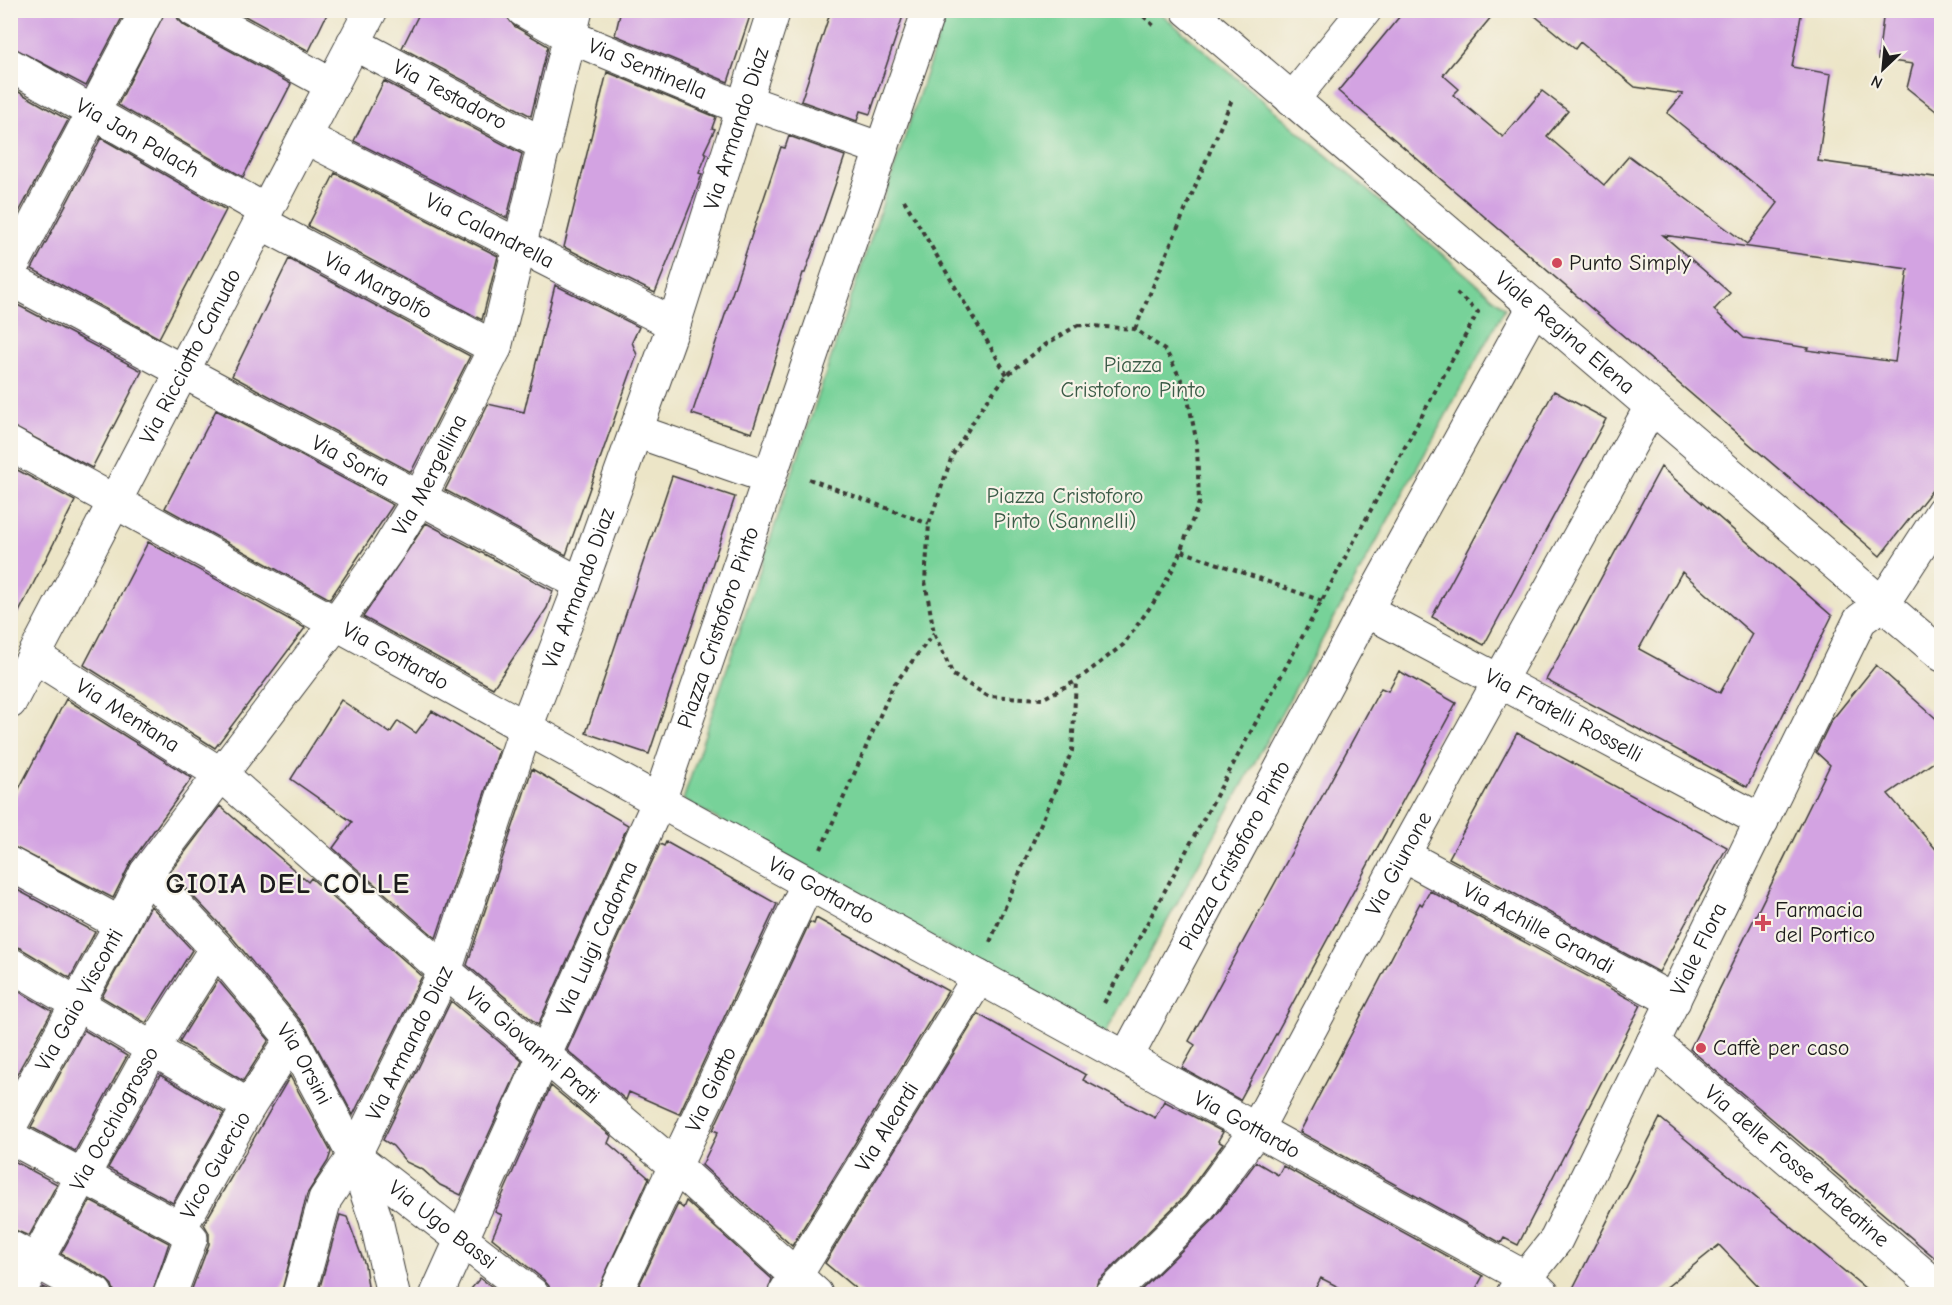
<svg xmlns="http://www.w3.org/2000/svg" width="1952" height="1305" font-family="'Comic Neue',sans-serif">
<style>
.green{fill:#77d299;stroke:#4a775a;stroke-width:1.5}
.building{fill:#d3a3e2;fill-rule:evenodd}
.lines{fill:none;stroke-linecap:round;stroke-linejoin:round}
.street-casing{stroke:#3b3a36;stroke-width:35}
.secondary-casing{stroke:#3b3a36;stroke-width:35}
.path{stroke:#3b3a36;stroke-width:4;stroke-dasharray:4.5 4.5;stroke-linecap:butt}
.street{stroke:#fff;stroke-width:33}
.secondary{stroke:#fff;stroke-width:33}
.poi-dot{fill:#d1495b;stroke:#f7f3e8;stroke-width:2}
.labels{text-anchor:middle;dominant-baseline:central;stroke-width:4.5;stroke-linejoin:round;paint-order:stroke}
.street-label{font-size:22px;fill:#1c1c1c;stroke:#f7f3e8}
.poi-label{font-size:22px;fill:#1c1c1c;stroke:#f7f3e8;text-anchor:start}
.park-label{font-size:22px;fill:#3c5c48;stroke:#f7f3e8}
.district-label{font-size:28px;font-weight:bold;letter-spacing:1.5px;fill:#1c1c1c;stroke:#f7f3e8}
</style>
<rect width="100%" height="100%" fill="#f7f3e8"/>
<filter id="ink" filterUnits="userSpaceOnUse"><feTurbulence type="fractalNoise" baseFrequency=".0167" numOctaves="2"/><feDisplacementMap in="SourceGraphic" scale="12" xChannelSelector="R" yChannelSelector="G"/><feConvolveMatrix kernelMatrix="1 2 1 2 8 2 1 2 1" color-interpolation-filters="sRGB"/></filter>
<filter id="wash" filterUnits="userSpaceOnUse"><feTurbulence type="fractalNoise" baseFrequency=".008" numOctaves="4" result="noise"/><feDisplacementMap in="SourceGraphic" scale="24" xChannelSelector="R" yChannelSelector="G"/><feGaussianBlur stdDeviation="1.35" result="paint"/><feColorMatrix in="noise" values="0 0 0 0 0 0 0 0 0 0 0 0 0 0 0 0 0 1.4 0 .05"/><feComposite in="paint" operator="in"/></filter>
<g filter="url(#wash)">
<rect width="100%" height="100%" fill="#ece5c7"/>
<!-- green -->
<path class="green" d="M947 11H1158L1505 308 1105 1034 683 800Z"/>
<g id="blocks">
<!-- building -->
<path class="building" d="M10 10H126L86 86 10 46Z
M166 10H175L178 19 185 26 291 84 243 177 118 105Z
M234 10H329L309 51Z
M421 10H497L506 15 514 26 548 46 531 116 402 48Z
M621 10H752L728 82 615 35Z
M831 10H905L870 114 860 111 857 121 801 101Z
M1405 10H1497L1443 75 1459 89 1453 95 1503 137 1542 91 1568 111 1547 136 1604 185 1629 156 1747 244 1778 203 1667 113 1683 94 1635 87 1580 42 1575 49 1528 10H1802L1792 67 1831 74 1818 161 1941 178V479L1880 556 1338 91ZM1663 235 1908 269 1895 362 1807 350 1809 348 1744 338 1714 310 1730 293Z
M1884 10H1941V115L1907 88 1913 64 1878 59Z
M607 72 716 117 712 128 715 129 704 152 707 154 699 173 702 174 695 194 655 293 564 247Z
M384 81 522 154 507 218 354 141Z
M10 87 68 120 10 229Z
M789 136 845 156 805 273H803L752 433 692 414 781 147 785 148Z
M101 138 226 210 159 338 32 269Z
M335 173 498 256 482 320 308 226Z
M289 259 470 356 411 472 232 376Z
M555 285 639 327 632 342 637 355 566 555 445 490 488 404 524 412Z
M10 301 142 371 92 468 10 425Z
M1554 391 1606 419 1484 645 1432 617Z
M216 410 393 505 330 599 165 508Z
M10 466 75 501 10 630Z
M1661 467 1832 616 1747 787 1546 680ZM1682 572 1752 634 1720 693 1639 649Z
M672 476 735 497 649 754 586 733Z
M426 523 553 591 547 608 493 688 363 617Z
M148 542 305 628 215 748 84 665Z
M1876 665 1941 723V757L1888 794 1941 855V1263L1690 1049 1830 765 1816 752 1831 721Z
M1399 671 1456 703 1240 1100 1182 1068 1195 1045 1189 1041 1381 688 1388 691Z
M66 699 192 778 131 862 113 898 10 845V806Z
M341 700 390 733 398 721 416 733 432 711 499 750 436 938 333 848 352 822 291 779Z
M1517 733 1727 847 1659 972 1449 858Z
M532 769 628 825 538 1025 467 965Z
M220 806 308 882 311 878 422 976 353 1115 306 1027 230 935 170 872Z
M666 842 777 904 679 1114 629 1092 626 1100 567 1050 660 844 664 846Z
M10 886 95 932 70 978 20 948 10 945Z
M1430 891 1641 1005 1518 1245 1504 1238 1501 1243 1300 1132 1420 903 1422 905Z
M151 906 192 950 146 1023 102 997Z
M816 918 948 991 792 1246 702 1165 718 1132 713 1130 810 922 814 924Z
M218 980 269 1040 243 1081 179 1042Z
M10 986 52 1011 10 1086Z
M451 1001 522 1061 461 1195 440 1185 423 1170 406 1162 393 1146 383 1140Z
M978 1014 1086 1075 1083 1080 1155 1118 1164 1101 1223 1132 1218 1141 1223 1144 1185 1196 1098 1281 1093 1294H862L825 1263Z
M84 1030 127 1056 75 1151 31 1127Z
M160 1075 224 1113 173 1203 108 1168Z
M290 1076 331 1152 328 1161 307 1194 281 1294H190L209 1244V1233L204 1224Z
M551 1086 611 1136 608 1143 649 1178 596 1294H550L549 1286 543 1279 492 1238 502 1215 495 1212Z
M1660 1118 1872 1294H1766L1719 1245 1658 1294H1570Z
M10 1159 57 1184 29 1236 10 1228Z
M1256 1162 1278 1175 1283 1166 1483 1276 1473 1294H1352L1321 1278 1312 1294H1137L1212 1221Z
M90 1201 169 1243 152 1294H115L112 1285 105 1278 61 1254Z
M686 1201 772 1279 767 1294H635L678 1204 683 1208Z
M340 1215 347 1217 365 1265 369 1294H318Z
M480 1278 502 1294H467Z
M43 1287 58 1294H39Z"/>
</g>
</g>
<g filter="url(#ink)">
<use href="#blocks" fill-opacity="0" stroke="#3b3a36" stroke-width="1.5"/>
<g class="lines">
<defs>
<g id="street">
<path d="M194 10 332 85"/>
<path id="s1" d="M523 10 571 37 742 108"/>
<path id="s2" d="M1188 10 1942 655"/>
<path id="s3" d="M353 43 545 145"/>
<path id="s4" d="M10 65 266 211"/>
<path d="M1292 100 1365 10"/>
<path d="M745 101 881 149"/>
<path id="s5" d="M305 137 674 324"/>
<path id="s6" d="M260 222 495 348"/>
<path d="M10 270 147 10"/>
<path id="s7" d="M10 279 581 584"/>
<path d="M636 431 768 477"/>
<path id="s8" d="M10 444 1526 1278 1543 1294"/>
<path id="s9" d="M1366 610 1762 821"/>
<path id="s10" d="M34 656 222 775 445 971 675 1166 816 1294"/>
<path id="s11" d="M1403 855 1674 1001"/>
<path d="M10 864 121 924"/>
<path id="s12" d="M146 873 216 948 292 1039 354 1156 376 1220 393 1294"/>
<path d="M10 964 249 1106"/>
<path id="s13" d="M1653 1042 1942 1291"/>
<path id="s14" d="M1126 1058 1366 610 1534 307"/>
<path id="s15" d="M10 1126 121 924 146 873 336 623 389 548 419 499 495 348 576 10"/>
<path d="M10 1137 180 1228"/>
<path id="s16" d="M354 1156 532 1294"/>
<path d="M10 1247 96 1294"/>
<path id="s17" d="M785 1293 979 977"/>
<path id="s18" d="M18 1294 153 1048 216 948"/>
<path id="s19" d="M170 1294 191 1238 180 1228 249 1106 292 1039"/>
<path id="s20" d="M299 1294 325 1199 354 1156 445 971 526 727 581 584 674 324 774 10"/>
<path id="s21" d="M437 1294 659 801 929 10"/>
<path id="s22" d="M615 1294 808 883"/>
<path id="s23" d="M1111 1294 1199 1208 1256 1130 1403 855 1651 407"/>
<path id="s24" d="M1513 1294 1556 1240 1860 620 1883 603 1942 512"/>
</g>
<g id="secondary">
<path id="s25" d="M10 702 371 10"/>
</g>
</defs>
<!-- street casing -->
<use href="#street" class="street-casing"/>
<!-- secondary casing -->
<use href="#secondary" class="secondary-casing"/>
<!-- path -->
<path class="path" d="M1137 10 1154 26
M904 200 1007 375
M1078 325 1135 329 1166 351 1186 389 1197 444 1199 503 1175 565 1156 599 1123 645 1076 681 1042 699 988 696 953 675 934 633 925 581 929 524 952 456 984 404 1007 375 1045 345Z
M1135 329 1233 97
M809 479 929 524
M1182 551 1322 601
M821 849 893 686 934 633
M990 942 1072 751 1076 682
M1104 1003 1478 312 1454 291"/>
<!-- street -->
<use href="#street" class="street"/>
<!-- secondary -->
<use href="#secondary" class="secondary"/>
</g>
</g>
<!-- markers -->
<g class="poi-dot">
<circle cx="1557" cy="263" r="6"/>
<path d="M1760 914h6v6h6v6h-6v6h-6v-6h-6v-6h6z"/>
<circle cx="1701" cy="1048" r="6"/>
</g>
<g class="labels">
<!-- street labels -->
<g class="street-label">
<text stroke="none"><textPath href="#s1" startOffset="138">Via Sentinella</textPath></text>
<text stroke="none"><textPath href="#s3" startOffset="110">Via Testadoro</textPath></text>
<text stroke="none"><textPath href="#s20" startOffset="1248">Via Armando Diaz</textPath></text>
<text stroke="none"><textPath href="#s4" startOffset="147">Via Jan Palach</textPath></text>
<text stroke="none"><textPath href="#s5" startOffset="207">Via Calandrella</textPath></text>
<text stroke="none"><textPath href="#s6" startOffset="134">Via Margolfo</textPath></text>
<text stroke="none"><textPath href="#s2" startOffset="496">Viale Regina Elena</textPath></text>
<text stroke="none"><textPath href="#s25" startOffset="390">Via Ricciotto Canudo</textPath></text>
<text stroke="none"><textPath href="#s7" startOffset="386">Via Soria</textPath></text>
<text stroke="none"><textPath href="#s15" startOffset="777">Via Mergellina</textPath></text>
<text stroke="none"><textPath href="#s20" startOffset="762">Via Armando Diaz</textPath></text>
<text stroke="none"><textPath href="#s21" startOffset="724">Piazza Cristoforo Pinto</textPath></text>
<text stroke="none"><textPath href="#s8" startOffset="440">Via Gottardo</textPath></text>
<text stroke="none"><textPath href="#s9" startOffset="224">Via Fratelli Rosselli</textPath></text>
<text stroke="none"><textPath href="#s10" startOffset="111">Via Mentana</textPath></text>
<text stroke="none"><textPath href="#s14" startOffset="230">Piazza Cristoforo Pinto</textPath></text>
<text stroke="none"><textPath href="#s23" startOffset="522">Via Giunone</textPath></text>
<text stroke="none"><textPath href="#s8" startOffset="926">Via Gottardo</textPath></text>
<text stroke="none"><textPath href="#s11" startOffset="154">Via Achille Grandi</textPath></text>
<text stroke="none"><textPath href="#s21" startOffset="390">Via Luigi Cadorna</textPath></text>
<text stroke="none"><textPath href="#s24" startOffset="393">Viale Flora</textPath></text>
<text stroke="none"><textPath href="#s15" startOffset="144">Via Gaio Visconti</textPath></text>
<text stroke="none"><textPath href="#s20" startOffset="276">Via Armando Diaz</textPath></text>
<text stroke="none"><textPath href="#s10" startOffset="634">Via Giovanni Prati</textPath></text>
<text stroke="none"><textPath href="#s12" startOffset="249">Via Orsini</textPath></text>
<text stroke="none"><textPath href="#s22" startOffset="226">Via Giotto</textPath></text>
<text stroke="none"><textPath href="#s18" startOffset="200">Via Occhiogrosso</textPath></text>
<text stroke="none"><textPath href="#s8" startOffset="1412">Via Gottardo</textPath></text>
<text stroke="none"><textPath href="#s17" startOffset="195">Via Aleardi</textPath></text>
<text stroke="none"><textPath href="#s19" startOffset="147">Vico Guercio</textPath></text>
<text stroke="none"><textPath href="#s13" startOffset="190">Via delle Fosse Ardeatine</textPath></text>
<text stroke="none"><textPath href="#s16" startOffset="112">Via Ugo Bassi</textPath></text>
</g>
<!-- poi labels -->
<g class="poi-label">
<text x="1569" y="263">Punto Simply</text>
<text x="1775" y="910">Farmacia<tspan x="1775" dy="25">del Portico</tspan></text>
<text x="1713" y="1048">Caffè per caso</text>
</g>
<!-- park labels -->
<g class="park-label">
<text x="1133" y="365">Piazza<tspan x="1133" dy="25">Cristoforo Pinto</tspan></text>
<text x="1065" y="496">Piazza Cristoforo<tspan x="1065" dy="25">Pinto (Sannelli)</tspan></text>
</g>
<!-- district labels -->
<g class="district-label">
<text x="288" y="884">GIOIA DEL COLLE</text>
</g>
</g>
<!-- margin -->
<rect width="1952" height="1305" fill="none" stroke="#f7f3e8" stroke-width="36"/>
<!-- north arrow -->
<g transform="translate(1883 69) rotate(206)" stroke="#f7f3e8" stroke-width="4.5" paint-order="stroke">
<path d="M0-4.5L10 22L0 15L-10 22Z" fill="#1c1c1c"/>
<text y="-9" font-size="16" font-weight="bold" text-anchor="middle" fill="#1c1c1c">N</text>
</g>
</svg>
